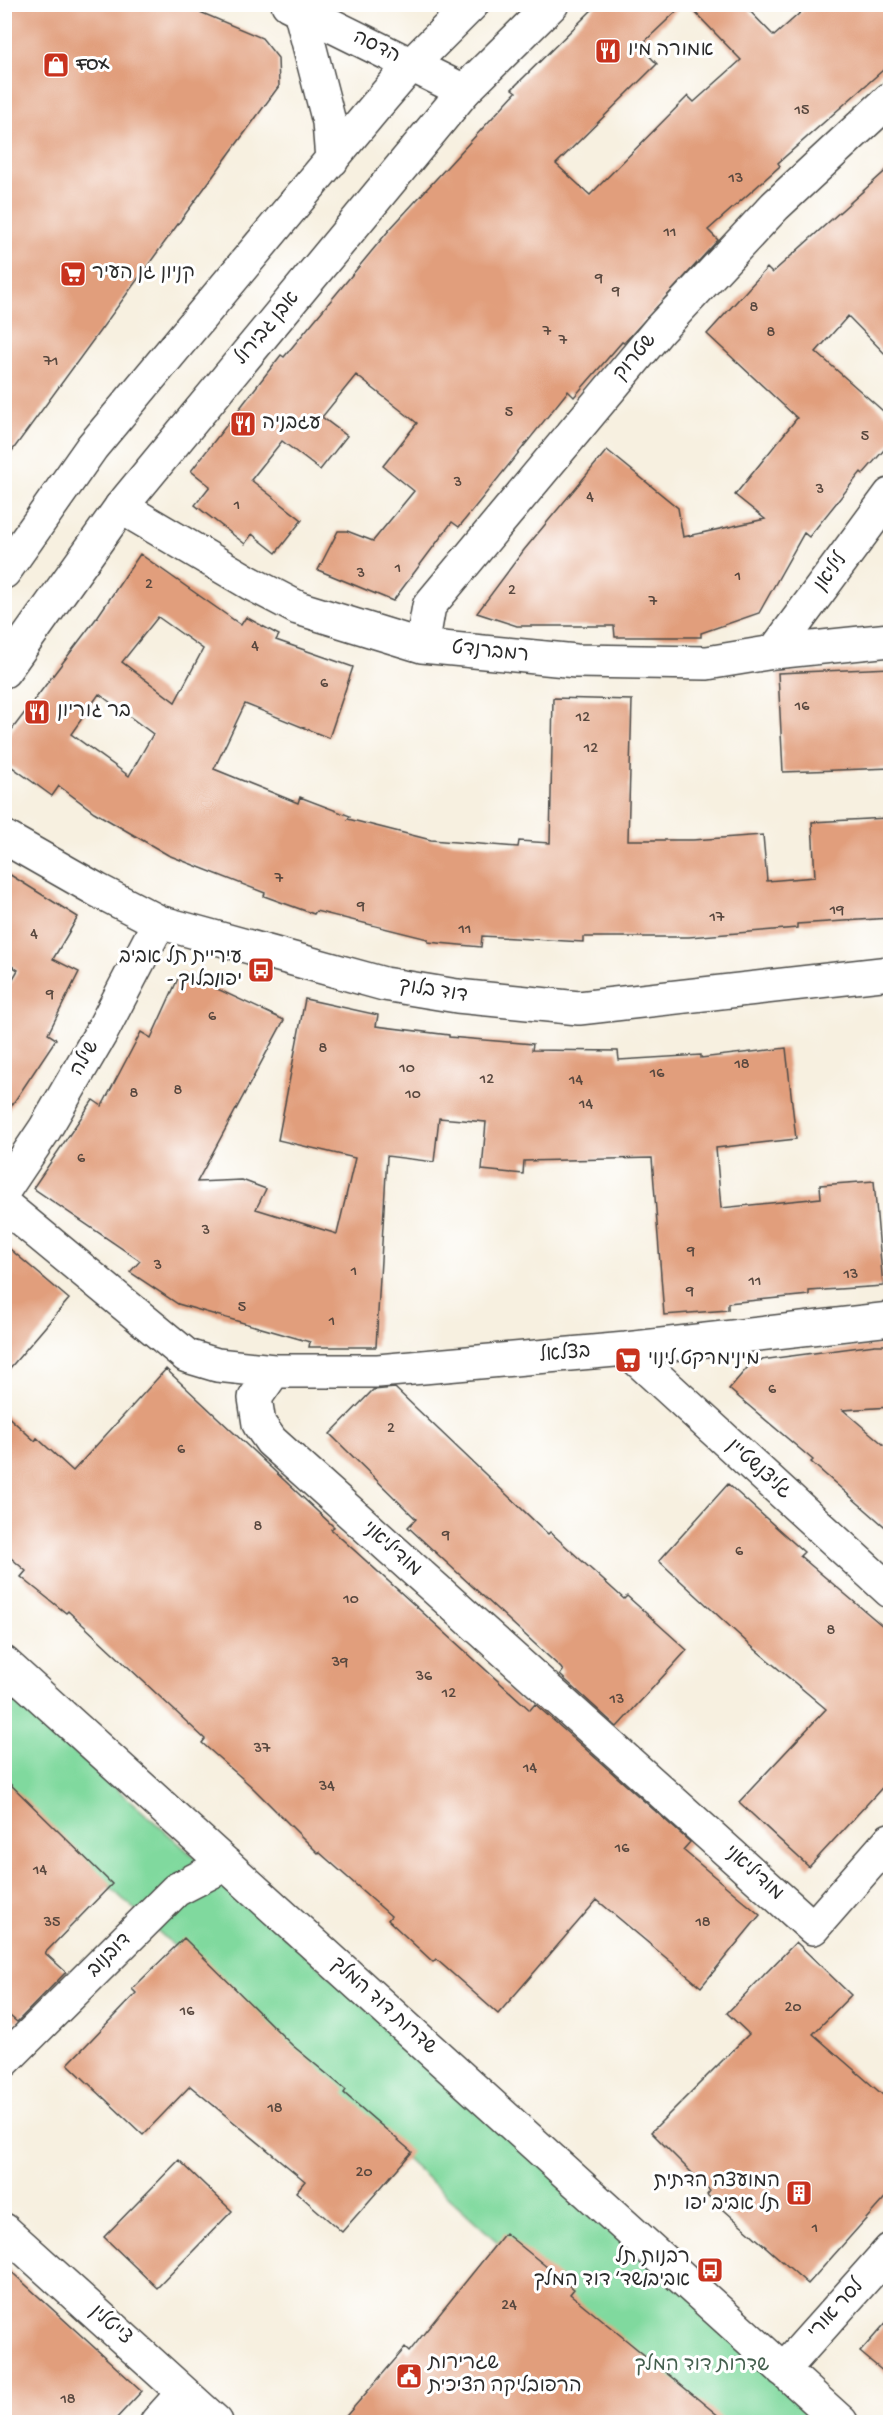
<svg xmlns="http://www.w3.org/2000/svg" width="895" height="2427" font-family="'Gochi Hand','Playpen Sans Hebrew',sans-serif">
<style>
.green{fill:#80d99e;stroke:#568264;stroke-width:1.5}
.building{fill:#e19e7c;fill-rule:evenodd}
.lines{fill:none;stroke-linecap:round;stroke-linejoin:round}
.minor-casing{stroke:#4a4946;stroke-width:36}
.major-casing{stroke:#4a4946;stroke-width:36}
.minor{stroke:#fff;stroke-width:33}
.major{stroke:#fff;stroke-width:33}
.labels{text-anchor:middle;dominant-baseline:central;stroke-width:6;stroke-linejoin:round;paint-order:stroke}
.number-label{font-size:16px;fill:#58483f}
.street-label{font-size:20px;fill:#2b2b2b;stroke:#fff}
.poi-label{font-size:20px;fill:#2b2b2b;stroke:#fff;text-anchor:start}
.park-label{font-size:20px;fill:#445f4e;stroke:#fff}
</style>
<rect width="100%" height="100%" fill="#fff"/>
<filter id="ink" filterUnits="userSpaceOnUse"><feTurbulence type="fractalNoise" baseFrequency=".0167" numOctaves="2"/><feDisplacementMap in="SourceGraphic" scale="12" xChannelSelector="R" yChannelSelector="G"/><feConvolveMatrix kernelMatrix="1 2 1 2 8 2 1 2 1" color-interpolation-filters="sRGB"/></filter>
<filter id="wash" filterUnits="userSpaceOnUse"><feTurbulence type="fractalNoise" baseFrequency=".008" numOctaves="4" result="noise"/><feDisplacementMap in="SourceGraphic" scale="24" xChannelSelector="R" yChannelSelector="G"/><feGaussianBlur stdDeviation="1.35" result="paint"/><feColorMatrix in="noise" values="0 0 0 0 0 0 0 0 0 0 0 0 0 0 0 0 0 1.4 0 .05"/><feComposite in="paint" operator="in"/></filter>
<g filter="url(#wash)">
<rect width="100%" height="100%" fill="#f7f0e0"/>
<!-- green -->
<path class="green" d="M4 1690 838 2422H694L5 1791Z"/>
<g id="blocks">
<!-- building -->
<path class="building" d="M4 4H181L262 38 278 58 279 86 4 462Z
M598 4H684L640 46 657 64 556 164 590 195 688 96 694 102 741 60 687 4H743L774 36 810 4H891V63L778 163 780 166 708 230 718 240 624 343 622 342 574 397 568 391 459 527 452 522 393 601 318 570 338 531H347L373 541 414 491 383 466 417 423 356 375 322 417 347 436 320 470 282 441 251 480 302 520 276 553 252 534 245 544 195 505 210 486 191 471 281 355 284 357 390 229 516 92 512 89Z
M891 166V360L848 316 816 352 891 418V442L863 474 861 472 809 537 804 533 759 613 701 633V637H615L614 626H517L477 613 524 550 607 450 678 508 683 537 765 519 735 495 797 418 707 334 767 268 772 273Z
M140 554 241 625 246 617 279 635 276 640 353 667 329 738 245 704 214 769 298 803 300 797 350 816 348 819 431 840 518 847 519 841 550 843 553 698 632 700 628 840H693L763 835 767 881 815 877 812 822 887 818 891 918 797 924V928L689 937H583V942L482 936 481 947 428 942V939L316 911 314 914 264 896 265 893 168 855 94 812 59 786 52 796 4 761V740L98 616ZM158 617 203 649 175 702 122 662ZM99 694 153 734 129 776 71 734Z
M891 668V768L783 772 778 673Z
M4 871 78 917 53 959 79 972 48 1034 56 1039 4 1117V994L18 970 4 961Z
M181 972 284 1020 197 1182 242 1180 266 1189 256 1209 337 1234 355 1158 278 1140 305 999 378 1015 376 1026 449 1035V1037L533 1044 532 1050 618 1051 619 1060 701 1055V1058L786 1048 796 1139 716 1148 721 1208 821 1198 820 1185 874 1181 883 1286 809 1291V1295L728 1303V1310L664 1315 652 1158 524 1161 523 1174 482 1170 486 1122 439 1118 434 1162 387 1156 376 1347H309L310 1342 178 1304 130 1272 140 1261 33 1188 93 1100 102 1106 141 1032 151 1038Z
M4 1244 69 1299 4 1375Z
M875 1345H891V1407L843 1410 891 1451V1532L811 1462 813 1460 729 1389 753 1361Z
M166 1369 334 1527 331 1529 530 1710 535 1704 690 1842 683 1850 760 1915 701 1987 597 1900 498 2014 436 1959 433 1962 388 1920 391 1916 319 1852 318 1853 251 1786 202 1743 205 1739 127 1666 68 1611 66 1613 21 1577 26 1571 4 1552V1413L35 1441 37 1438 73 1471Z
M395 1388 548 1534 550 1532 624 1599 627 1596 687 1650 617 1727 560 1675 563 1671 561 1668 408 1527 416 1519 330 1434 373 1390Z
M728 1484 804 1552 800 1556 891 1633V1778L809 1867 739 1802 826 1709 750 1645 659 1561Z
M4 1778 112 1884 45 1953 66 1972 17 2022 4 2011Z
M184 1938 292 2045 346 2090 344 2093 412 2152 342 2232 296 2192 305 2181 190 2086 143 2135 68 2064 136 1993 132 1989Z
M796 1942 851 1995 813 2034 891 2102V2191L808 2284 707 2195 710 2191 651 2132 749 2034 727 2013Z
M179 2160 232 2211 157 2288 104 2237Z
M505 2233 574 2289 570 2294 726 2422H341L405 2348 409 2352Z
M4 2265 142 2391 113 2422H4Z
M891 2317V2378L860 2352Z"/>
</g>
</g>
<g filter="url(#ink)">
<use href="#blocks" fill-opacity="0" stroke="#4a4946" stroke-width="1.5"/>
<g class="lines">
<defs>
<path id="minor" d="M288 4 464 91
M121 507 250 583 298 608 422 646 576 661 707 663 774 652 890 640
M422 646 429 606 659 330 775 206 890 99
M774 652 890 495
M4 837 97 890 159 922 384 984 457 996 579 1008 890 973
M4 1190 45 1129 101 1033 159 922
M4 1205 187 1356 217 1365 274 1371H378L626 1349 890 1319
M626 1349 890 1591
M274 1371 255 1398 259 1424 271 1441 813 1928 890 1840
M4 1663 841 2422
M4 2061 176 1890 226 1864
M4 2230 216 2422
M783 2370 890 2250
M157 2422 183 2393"/>
<path id="major" d="M300 10 329 122 332 160
M4 572 92 447 376 106 411 65 472 4
M4 671 121 507 464 91 552 4"/>
</defs>
<!-- minor casing -->
<use href="#minor" class="minor-casing"/>
<!-- major casing -->
<use href="#major" class="major-casing"/>
<!-- minor -->
<use href="#minor" class="minor"/>
<!-- major -->
<use href="#major" class="major"/>
</g>
</g>
<!-- icons -->
<defs>
<symbol id="restaurant-square" viewBox="-11 -11 22 22"><rect x="-9" y="-9" width="18" height="18" rx="4" fill="#c8321e" stroke="#fff"/><path d="M-5-6h1v4h1v-4h1v4h1v-4h1v5L-1.5 .5V6h-2V.5L-5-1ZM5-6V6H3V1.5H1.5Q1.5-4 5-6Z" fill="#fff"/></symbol>
<symbol id="shop-square" viewBox="-11 -11 22 22"><rect x="-9" y="-9" width="18" height="18" rx="4" fill="#c8321e" stroke="#fff"/><path d="M-5-2.5h2.3a2.7 3.5 0 0 1 5.4 0H5L5.5 6h-11ZM-1.5-2.5h3a1.5 2.3 0 0 0-3 0Z" fill="#fff"/></symbol>
<symbol id="supermarket-square" viewBox="-11 -11 22 22"><rect x="-9" y="-9" width="18" height="18" rx="4" fill="#c8321e" stroke="#fff"/><path d="M-6-5.5h2.5l.6 2H6L4.5 2H-2.5L-4.4-4H-6ZM-1.5 3.2a1.3 1.3 0 1 0 .1 0ZM3 3.2a1.3 1.3 0 1 0 .1 0Z" fill="#fff"/></symbol>
<symbol id="bus-square" viewBox="-11 -11 22 22"><rect x="-9" y="-9" width="18" height="18" rx="4" fill="#c8321e" stroke="#fff"/><path d="M-5-6H5V4H4V6H2V4H-2V6H-4V4H-5ZM-3.5-4V0h7V-4ZM-3.5 1.2v1.5H-2V1.2ZM2 1.2v1.5H3.5V1.2Z" fill="#fff"/></symbol>
<symbol id="building-square" viewBox="-11 -11 22 22"><rect x="-9" y="-9" width="18" height="18" rx="4" fill="#c8321e" stroke="#fff"/><path d="M-4-6H4V6H1V3H-1V6H-4ZM-2.5-4.3h1.7v1.8h-1.7ZM.8-4.3h1.7v1.8H.8ZM-2.5-1h1.7V.8h-1.7ZM.8-1h1.7V.8H.8Z" fill="#fff"/></symbol>
<symbol id="civic-square" viewBox="-11 -11 22 22"><rect x="-9" y="-9" width="18" height="18" rx="4" fill="#c8321e" stroke="#fff"/><path d="M-.6-6.5H3V-4.5H.6V-3L4-1V1h2V6H-6V1h2V-1L-.6-3ZM-1.2 2.5V6h2.4V2.5Z" fill="#fff"/></symbol>
</defs>
<g fill-rule="evenodd">
<use href="#restaurant-square" x="593" y="36" width="30" height="30"/>
<use href="#shop-square" x="41" y="50" width="30" height="30"/>
<use href="#supermarket-square" x="58" y="259" width="30" height="30"/>
<use href="#restaurant-square" x="228" y="409" width="30" height="30"/>
<use href="#restaurant-square" x="22" y="697" width="30" height="30"/>
<use href="#bus-square" x="246" y="955" width="30" height="30"/>
<use href="#supermarket-square" x="613" y="1345" width="30" height="30"/>
<use href="#building-square" x="784" y="2178" width="30" height="30"/>
<use href="#bus-square" x="695" y="2255" width="30" height="30"/>
<use href="#civic-square" x="394" y="2361" width="30" height="30"/>
</g>
<g class="labels">
<!-- number labels -->
<g class="number-label">
<text x="802" y="111">15</text>
<text x="736" y="179">13</text>
<text x="670" y="233">11</text>
<text x="599" y="279">9</text>
<text x="616" y="292">9</text>
<text x="754" y="308">8</text>
<text x="547" y="332">7</text>
<text x="771" y="333">8</text>
<text x="563" y="341">7</text>
<text x="51" y="362">71</text>
<text x="509" y="413">5</text>
<text x="865" y="437">5</text>
<text x="458" y="483">3</text>
<text x="820" y="490">3</text>
<text x="590" y="498">4</text>
<text x="237" y="506">1</text>
<text x="398" y="569">1</text>
<text x="361" y="574">3</text>
<text x="738" y="577">1</text>
<text x="149" y="585">2</text>
<text x="512" y="591">2</text>
<text x="653" y="602">7</text>
<text x="255" y="647">4</text>
<text x="324" y="684">6</text>
<text x="802" y="707">16</text>
<text x="583" y="718">12</text>
<text x="591" y="749">12</text>
<text x="279" y="879">7</text>
<text x="361" y="907">9</text>
<text x="837" y="911">19</text>
<text x="717" y="918">17</text>
<text x="465" y="930">11</text>
<text x="34" y="935">4</text>
<text x="50" y="995">9</text>
<text x="212" y="1017">6</text>
<text x="323" y="1049">8</text>
<text x="742" y="1065">18</text>
<text x="407" y="1069">10</text>
<text x="657" y="1074">16</text>
<text x="487" y="1080">12</text>
<text x="576" y="1081">14</text>
<text x="178" y="1091">8</text>
<text x="134" y="1094">8</text>
<text x="413" y="1095">10</text>
<text x="586" y="1105">14</text>
<text x="81" y="1159">6</text>
<text x="206" y="1231">3</text>
<text x="691" y="1252">9</text>
<text x="158" y="1266">3</text>
<text x="354" y="1272">1</text>
<text x="851" y="1275">13</text>
<text x="755" y="1282">11</text>
<text x="690" y="1292">9</text>
<text x="242" y="1308">5</text>
<text x="332" y="1322">1</text>
<text x="772" y="1390">6</text>
<text x="391" y="1429">2</text>
<text x="181" y="1450">6</text>
<text x="258" y="1527">8</text>
<text x="446" y="1536">9</text>
<text x="739" y="1552">6</text>
<text x="351" y="1600">10</text>
<text x="831" y="1631">8</text>
<text x="340" y="1663">39</text>
<text x="424" y="1677">36</text>
<text x="449" y="1694">12</text>
<text x="617" y="1700">13</text>
<text x="262" y="1749">37</text>
<text x="530" y="1769">14</text>
<text x="327" y="1787">34</text>
<text x="622" y="1849">16</text>
<text x="40" y="1871">14</text>
<text x="52" y="1923">35</text>
<text x="703" y="1923">18</text>
<text x="793" y="2008">20</text>
<text x="187" y="2012">16</text>
<text x="275" y="2109">18</text>
<text x="364" y="2173">20</text>
<text x="815" y="2229">1</text>
<text x="509" y="2306">24</text>
<text x="68" y="2400">18</text>
</g>
<!-- street labels -->
<g class="street-label">
<text transform="translate(376 48) rotate(26)">הדסה</text>
<text transform="translate(268 329) rotate(-50)">אבן גבירול</text>
<text transform="translate(636 358) rotate(-50)">שטרוק</text>
<text transform="translate(832 573) rotate(-53)">ליליאן</text>
<text transform="translate(490 653) rotate(6)">רמברנדט</text>
<text transform="translate(433 992) rotate(9)">דוד בלוך</text>
<text transform="translate(86 1059) rotate(-60)">שילה</text>
<text transform="translate(565 1355) rotate(-5)">בצלאל</text>
<text transform="translate(758 1470) rotate(42)">גליצנשטיין</text>
<text transform="translate(391 1550) rotate(42)">מודיליאני</text>
<text transform="translate(753 1874) rotate(42)">מודיליאני</text>
<text transform="translate(110 1956) rotate(-45)">דובנוב</text>
<text transform="translate(383 2007) rotate(42)">שדרות דוד המלך</text>
<text transform="translate(837 2310) rotate(-48)">לסר אורי</text>
<text transform="translate(110 2326) rotate(42)">צייטלין</text>
</g>
<!-- poi labels -->
<g class="poi-label">
<text x="628" y="51">אמורה מיו</text>
<text x="76" y="65">FOX</text>
<text x="92" y="274">קניון גן העיר</text>
<text x="262" y="424">עגבניה</text>
<text x="57" y="712">בר גוריון</text>
<text x="242" y="958" text-anchor="end">עיריית תל אביב<tspan x="242" dy="23">- יפו/בלוך</tspan></text>
<text x="648" y="1360">מינימרקט לינוי</text>
<text x="780" y="2182" text-anchor="end">המועצה הדתית<tspan x="780" dy="23">תל אביב יפו</tspan></text>
<text x="690" y="2258" text-anchor="end">רבנות תל<tspan x="690" dy="23">אביב/שד׳ דוד המלך</tspan></text>
<text x="428" y="2364">שגרירות<tspan x="428" dy="23">הרפובליקה הצ'כית</tspan></text>
</g>
<!-- park labels -->
<g class="park-label">
<text x="702" y="2366">שדרות דוד המלך</text>
</g>
</g>
<!-- margin -->
<rect width="895" height="2427" fill="none" stroke="#fff" stroke-width="24"/>
</svg>
